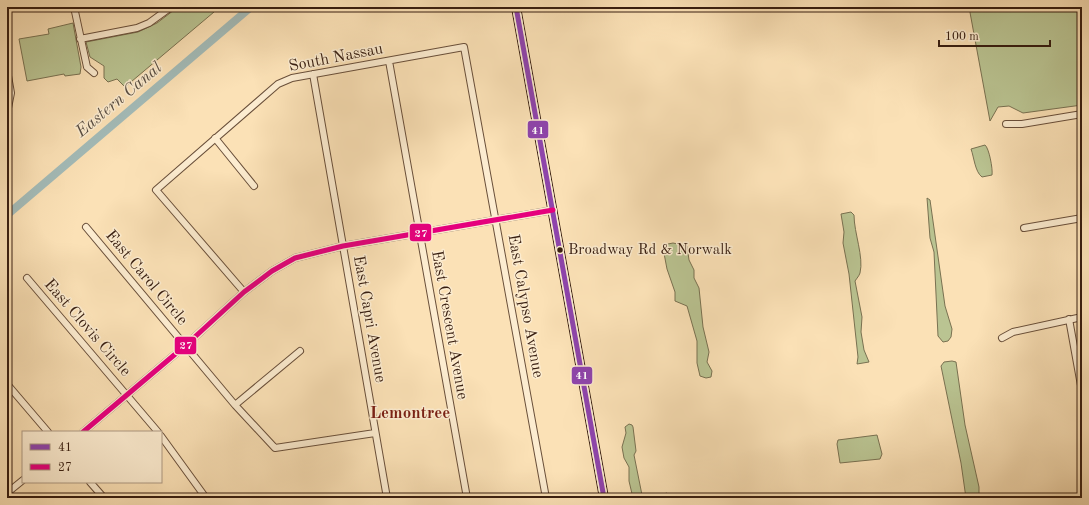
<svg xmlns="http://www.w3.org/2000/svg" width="1089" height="505" font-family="'Old Standard TT',serif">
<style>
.green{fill:#bac492;stroke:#797151}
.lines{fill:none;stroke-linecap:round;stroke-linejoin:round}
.canal{stroke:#a3bbb8;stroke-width:8}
.minor-casing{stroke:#694f3a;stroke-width:8}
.secondary-casing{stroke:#381e10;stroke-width:10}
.minor{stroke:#fcecd0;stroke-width:6}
.secondary{stroke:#fcecd0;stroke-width:8}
.bus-1-casing{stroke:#fcecd0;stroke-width:8}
.bus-2-casing{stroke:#fcecd0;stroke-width:8}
.bus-1{stroke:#8e44ad;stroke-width:5}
.bus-2{stroke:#e5007d;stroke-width:5}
.bus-dot{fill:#381e10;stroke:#fcecd0;stroke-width:1.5}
.labels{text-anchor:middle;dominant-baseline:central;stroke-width:3;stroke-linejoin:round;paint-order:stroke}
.bus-label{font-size:15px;fill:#381e10;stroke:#fcecd0;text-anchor:start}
.street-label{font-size:16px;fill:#381e10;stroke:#fcecd0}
.water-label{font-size:17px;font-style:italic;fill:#584d42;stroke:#fcecd0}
.neighbourhood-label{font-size:17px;font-weight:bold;fill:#7a1f14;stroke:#fcecd0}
.line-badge{stroke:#fcecd0;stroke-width:1.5}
.badge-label{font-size:11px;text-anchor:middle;font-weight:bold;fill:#fff}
</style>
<rect width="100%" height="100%" fill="#fbe1b6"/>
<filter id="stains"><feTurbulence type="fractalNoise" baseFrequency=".005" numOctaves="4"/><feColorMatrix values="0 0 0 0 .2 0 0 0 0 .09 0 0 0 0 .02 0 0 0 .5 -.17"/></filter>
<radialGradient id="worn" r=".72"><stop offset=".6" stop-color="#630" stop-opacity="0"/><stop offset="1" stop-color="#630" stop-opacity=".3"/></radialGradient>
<!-- green -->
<path class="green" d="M178 7H210L214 12 125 87 117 79 108 82 104 78V66L90 57 86 42 138 32 157 23Z
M969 7H1082V105L1023 113 1009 106 998 107 990 121Z
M73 23 81 67 80 74 65 76 64 74 27 81 19 39 49 34 48 29Z
M985 145C989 148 993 169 992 175L982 177C975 172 974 157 971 149Z
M927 198 930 200 945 306 952 329 951 337 948 341 943 342 938 336 934 252 930 238Z
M851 212 854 215C854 233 864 257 860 273 859 276 857 278 855 281L862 317 861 332 864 350 869 362 857 364 858 357 849 274 843 243 844 232 841 214Z
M673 243 687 246 689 260 694 270V278L699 288 703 327 709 352 707 362 712 371 711 377 706 378 700 376 697 363V341L687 306 675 301V292L667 269 663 248 668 244Z
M952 361 956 362 965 425 979 487V498H966L961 463 941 366 944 362Z
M629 424 632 425 633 427 636 451 634 455 642 495 649 498 667 493V498H633L629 481V467L624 458 622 447 626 433 625 427Z
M877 435 882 454 880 459 840 463 837 444 838 440Z"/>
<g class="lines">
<!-- canal -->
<path class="canal" d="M7 215 251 7"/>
<defs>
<path id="minor" d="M74 7 87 67 94 73
M80 39 137 28 149 23 171 7
M389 61 467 498
M7 70 11 93 7 113
M313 74 387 498
M1006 124H1022L1082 114
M215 138 254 186
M86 227 235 405 275 448 375 433
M1024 228 1082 218
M27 278 158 432
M244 292 156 190 278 84 292 78 464 47 546 498
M1069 319 1082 391
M1002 338 1013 332 1082 317
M7 384 48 432
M235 405 300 351
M83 432 186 345 244 292 272 271 295 258 343 246 553 210
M161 436 206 498
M90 482 104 498
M7 493 23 480"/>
<path id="secondary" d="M516 7 604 498"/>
</defs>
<!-- minor casing -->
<use href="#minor" class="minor-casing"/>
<!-- secondary casing -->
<use href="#secondary" class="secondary-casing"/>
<!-- minor -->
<use href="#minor" class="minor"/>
<!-- secondary -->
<use href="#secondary" class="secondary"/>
<defs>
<path id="bus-1" d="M516 7 604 498"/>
<path id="bus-2" d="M83 432 186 345 244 292 272 271 295 258 343 246 553 210"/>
</defs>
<!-- bus-1 casing -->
<use href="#bus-1" class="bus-1-casing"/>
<!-- bus-2 casing -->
<use href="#bus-2" class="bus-2-casing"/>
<!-- bus-1 -->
<use href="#bus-1" class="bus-1"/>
<!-- bus-2 -->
<use href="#bus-2" class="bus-2"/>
</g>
<!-- markers -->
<circle class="bus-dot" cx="560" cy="250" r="3.5"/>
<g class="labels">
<!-- bus labels -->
<g class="bus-label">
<text x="568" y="250">Broadway Rd &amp; Norwalk</text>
</g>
<!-- street labels -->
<g class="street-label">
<text transform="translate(336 58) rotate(-11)">South Nassau</text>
<text transform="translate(146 278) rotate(50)">East Carol Circle</text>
<text transform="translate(525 306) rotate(80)">East Calypso Avenue</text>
<text transform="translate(369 319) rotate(80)">East Capri Avenue</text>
<text transform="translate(449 325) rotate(80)">East Crescent Avenue</text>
<text transform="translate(87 328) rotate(49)">East Clovis Circle</text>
</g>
<!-- water labels -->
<g class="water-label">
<text transform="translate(119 100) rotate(-40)">Eastern Canal</text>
</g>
<!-- neighbourhood labels -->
<g class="neighbourhood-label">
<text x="410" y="413">Lemontree</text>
</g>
</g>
<g class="line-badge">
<rect x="527" y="120" width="22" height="19" rx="4" fill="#8e44ad"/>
<rect x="409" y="223" width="23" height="19" rx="4" fill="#e5007d"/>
<rect x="174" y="336" width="23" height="19" rx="4" fill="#e5007d"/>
<rect x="571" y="366" width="22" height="19" rx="4" fill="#8e44ad"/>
</g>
<g class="badge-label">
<text x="538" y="134">41</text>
<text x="421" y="237">27</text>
<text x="186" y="349">27</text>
<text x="582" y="379">41</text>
</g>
<!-- margin -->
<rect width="1089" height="505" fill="none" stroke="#fbe1b6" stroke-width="24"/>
<rect x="8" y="8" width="1073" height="489" fill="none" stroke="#381e10" stroke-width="2"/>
<rect x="12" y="12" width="1065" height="481" fill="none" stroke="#381e10"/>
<!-- legend -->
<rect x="22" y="431" width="140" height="52" fill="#fcecd0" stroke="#ae9a83"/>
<rect x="30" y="444" width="20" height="6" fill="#8e44ad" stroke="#ae9a83"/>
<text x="58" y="451" font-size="12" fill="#381e10">41</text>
<rect x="30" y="464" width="20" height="6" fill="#e5007d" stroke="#ae9a83"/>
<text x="58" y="471" font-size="12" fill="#381e10">27</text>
<!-- scale -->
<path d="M939 40v6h111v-6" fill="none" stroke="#381e10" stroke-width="2"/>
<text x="945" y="40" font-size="12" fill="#381e10" stroke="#fcecd0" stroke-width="3" paint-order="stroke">100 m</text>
<rect width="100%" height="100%" filter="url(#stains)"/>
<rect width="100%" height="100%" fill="url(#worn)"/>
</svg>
